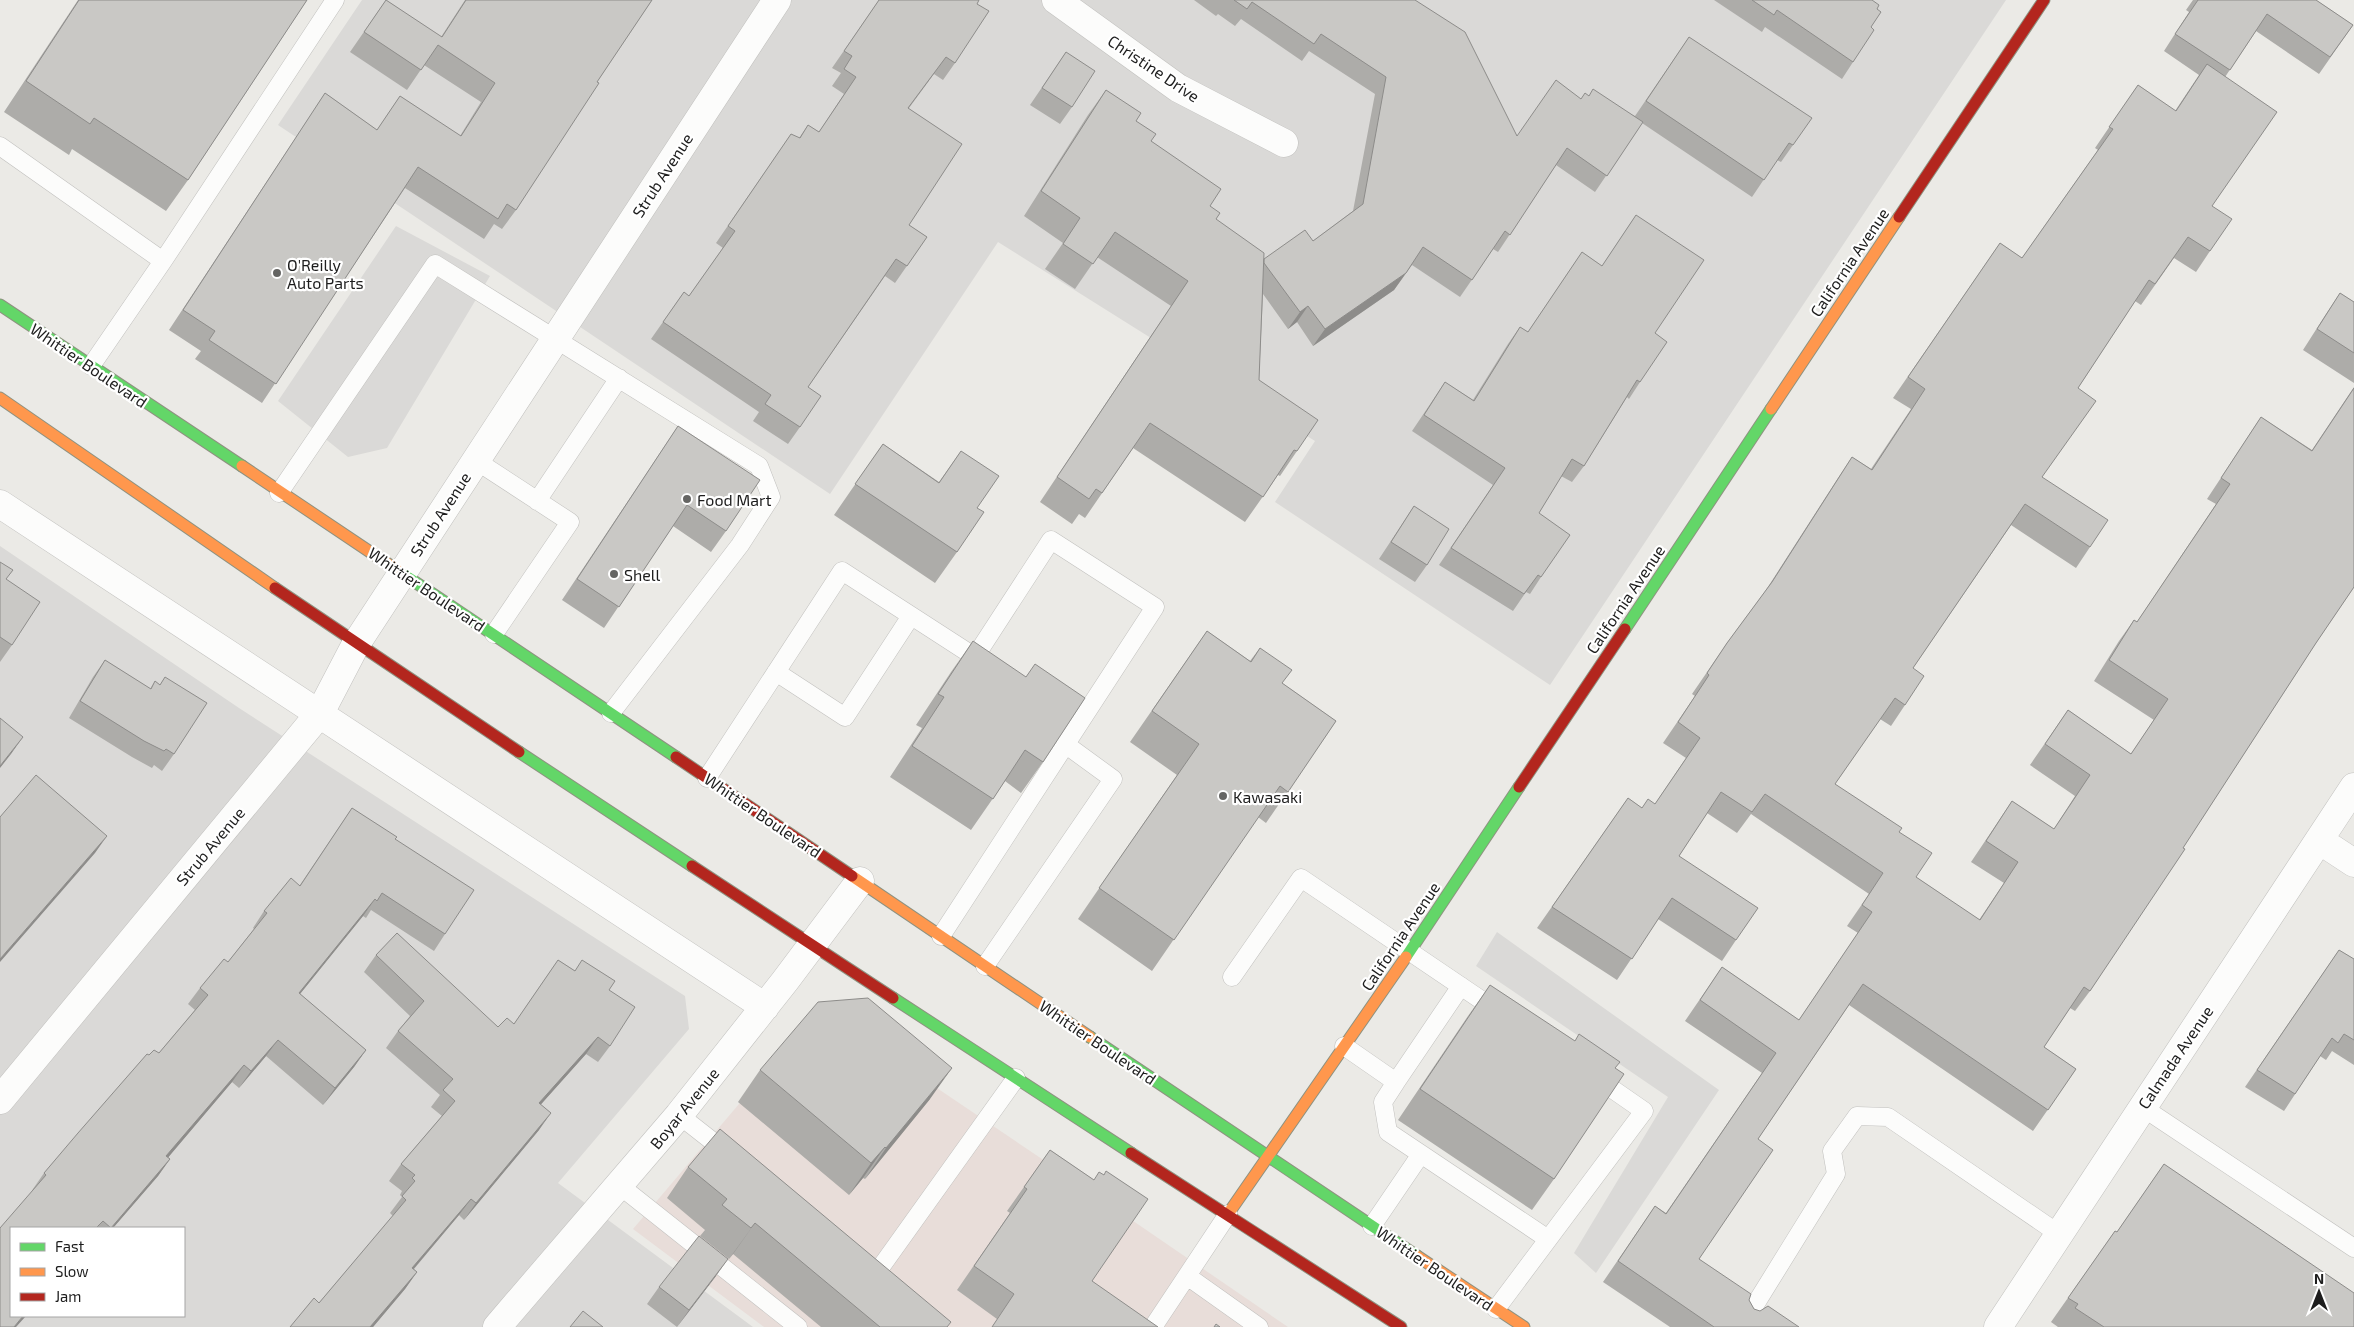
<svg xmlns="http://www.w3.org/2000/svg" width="2354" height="1327" font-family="'Exo 2',sans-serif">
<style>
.residential{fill:#dad9d7;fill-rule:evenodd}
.commercial{fill:#e8ddd9}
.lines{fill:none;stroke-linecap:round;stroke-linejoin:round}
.lane-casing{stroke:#c1c0be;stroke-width:19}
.street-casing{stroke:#c1c0be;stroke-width:29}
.fast-casing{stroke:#8e9280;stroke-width:13}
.slow-casing{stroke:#8e9280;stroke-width:13}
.jam-casing{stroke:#8e9280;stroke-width:13}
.lane{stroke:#fcfcfb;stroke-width:18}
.street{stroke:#fcfcfb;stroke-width:28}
.fast{stroke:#63d668;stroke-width:11}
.slow{stroke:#ff974d;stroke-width:11}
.jam{stroke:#b3261e;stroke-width:11}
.wall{fill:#adaca9}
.shaded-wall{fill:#8d8c8a}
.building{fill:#c9c8c5;stroke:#8d8c8a}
.poi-dot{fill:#656563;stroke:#fff;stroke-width:2}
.labels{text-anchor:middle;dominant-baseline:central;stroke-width:4.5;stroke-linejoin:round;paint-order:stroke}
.street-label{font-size:16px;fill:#1d1d1d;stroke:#fff}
.poi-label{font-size:16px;fill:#1d1d1d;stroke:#fff;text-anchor:start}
</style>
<rect width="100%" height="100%" fill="#ebeae6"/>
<!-- residential -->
<path class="residential" d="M362 0H2006L1550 685 1275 502 1315 441 998 242 830 494 278 125Z
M396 226 490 276 387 448 348 457 278 401Z
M0 546 239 708 685 996 689 1029 558 1183 753 1327H0ZM11 1228H184V1316H11Z
M1497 932 1719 1090 1596 1273 1574 1253 1668 1097 1476 966Z"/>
<!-- commercial -->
<path class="commercial" d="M845 1026 1085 1188 1288 1327H764L633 1229 801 1031Z"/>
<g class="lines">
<defs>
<path id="lane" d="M0 146 163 261
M91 366 163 261 335 0
M475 460 570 522 494 634
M279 493 435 264 759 466 771 497 740 545 611 713
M537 501 619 378
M776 672 845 717 911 616
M707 778 842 571 975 657 1051 540 1155 607 941 936
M985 966 1113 779 1065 744
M1232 977 1301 878 1499 1012
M1344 1046 1396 1082 1383 1102 1388 1132 1548 1239
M1396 1082 1461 986
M2142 1107 2354 1248
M679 1115 730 1155
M619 1185 798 1327
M1372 1226 1421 1154
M878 1271 1016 1078
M1187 1276 1259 1327
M1496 1309 1644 1111 1595 1077
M1745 1321 1836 1174 1832 1151 1857 1116 1888 1117 2059 1234
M1153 1327 1228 1214"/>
<path id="street" d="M1056 0 1178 88 1284 143
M0 504 765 1007
M2319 840 2354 863
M0 1100 320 713 356 644 777 0
M497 1327 679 1115 785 981 860 881
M1998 1327 2354 787"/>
<path id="fast" d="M0 305 242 466
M400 572 676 757
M1625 629 1771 409
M519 752 692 866
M1406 957 1519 787
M893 998 1131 1153
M1090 1037 1417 1256"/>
<path id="slow" d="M0 398 275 588
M1771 409 1899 217
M242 466 400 572
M852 876 1090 1037
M1228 1214 1406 957
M1417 1256 1524 1327"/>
<path id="jam" d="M1899 217 2044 0
M275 588 519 752
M676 757 852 876
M1519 787 1625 629
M692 866 893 998
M1131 1153 1401 1327"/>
</defs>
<!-- lane casing -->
<use href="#lane" class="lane-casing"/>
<!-- street casing -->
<use href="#street" class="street-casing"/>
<!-- fast casing -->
<use href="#fast" class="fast-casing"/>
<!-- slow casing -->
<use href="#slow" class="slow-casing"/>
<!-- jam casing -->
<use href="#jam" class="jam-casing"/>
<!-- lane -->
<use href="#lane" class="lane"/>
<!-- street -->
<use href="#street" class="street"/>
<!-- fast -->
<use href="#fast" class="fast"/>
<!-- slow -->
<use href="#slow" class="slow"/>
<!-- jam -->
<use href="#jam" class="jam"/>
</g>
<!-- wall -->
<path class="wall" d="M78 0H307L188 180 166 211 72 149 69 155 4 112Z
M386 0 441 37 465 0H652L597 82 516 210 502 229 494 224 484 239 405 188 262 403 195 359 201 351 169 330 312 113 325 93 377 130 400 96 460 136 481 102 424 65 407 90 350 52Z
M879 0 977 4 955 63 943 80 934 74 909 108V225L927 237 895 283 885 276 808 387 800 427 788 444 753 421 759 412 651 339 684 292 689 296 723 248 716 243 791 134 799 138 808 125 819 132 844 94 832 86 841 73 832 68Z
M1194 0H1415L1517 136 1581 99 1588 96 1635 116 1689 37 1793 145 1781 162 1777 160 1752 197 1642 123 1595 192 1556 165 1498 252 1493 249 1460 297 1412 265 1394 290 1313 346 1297 322 1288 329 1263 294 1259 380 1297 451 1280 476 1278 475 1245 522 1133 448 1085 518 1079 514 1072 524 1040 502 1171 306 1097 257 1075 289 1045 269 1063 243 1024 216 1088 115 1106 90 1136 121 1151 141 1210 206 1216 219 1264 259 1313 241 1353 211 1375 94 1309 51 1302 61 1241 19 1235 26 1218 14 1216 16Z
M1714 0H1872L1877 9 1871 27 1853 62 1842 79 1765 27 1762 32Z
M2193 0H2316L2353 25 2319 74 2256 31 2225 77 2212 206 2210 251 2196 272 2174 258 2141 305 2135 301 2078 388 2042 477 2090 547 2076 568 2011 525 1913 668 1905 705 1891 726 1880 719 1835 784 1899 832 1916 877 1979 920 2004 883 1971 862 2012 801 2054 829 2075 796 2030 765 2068 710 2131 754 2154 720 2094 681 2119 641 2134 620 2137 622 2216 504 2207 499 2261 417 2312 450 2354 387V587L2316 643 2090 991 2075 1011 2070 1008 2044 1047 2076 1069 2033 1131 1849 1005 1758 1139 1699 1259 1749 1300 1754 1309 1799 1327H1670L1603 1282 1655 1206 1666 1213 1762 1073 1685 1021 1722 967 1799 1020 1858 933 1847 926 1869 894 1751 814 1737 833 1707 813 1679 856 1736 940 1722 961 1658 919 1617 980 1537 928 1628 798 1642 808 1655 804 1686 758 1663 743 1695 696 1692 694 1727 643 1764 593 1838 478 1852 457 1871 469 1911 409 1893 398 2000 243 2022 258 2098 150 2095 148 2138 85 2175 111 2199 75 2164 51 2189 12 2186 10Z
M1066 52 1072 107 1060 124 1030 105Z
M1636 215 1655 333 1640 382 1629 399 1627 397 1584 466 1572 482 1561 476 1539 513 1541 577 1530 594 1526 592 1513 611 1439 565 1493 485 1412 431 1445 382 1473 400 1508 344 1520 327 1528 332 1582 252 1602 266Z
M2340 293 2354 302V383L2303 350 2326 314Z
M678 426 726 531 711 552 673 526 604 628 562 600Z
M883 444 939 482 961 451 977 508 957 552 935 583 834 515Z
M1414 506 1427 565 1415 582 1379 559Z
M0 562 6 579 12 645 0 662Z
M1207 631 1250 661 1260 648 1282 683 1336 721 1266 823 1258 817 1152 971 1078 919 1177 775 1130 742Z
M973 641 1043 762 1021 793 1005 781 971 830 890 777 922 728 916 725 951 672Z
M105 660 150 689 155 681 160 685 165 677 174 754 162 771 154 765 152 768 132 757 69 718 93 677Z
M352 808 395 839 445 934 434 951 371 910 366 918 363 916 300 994 366 1050 354 1067 323 1105 266 1056 239 1088 232 1082 168 1157 170 1159 158 1176 113 1228H11L33 1189 44 1173 149 1055 159 1053 195 1010 188 1004 200 988 228 962 254 929 253 928 264 911 300 885Z
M2339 950 2354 959V1065L2332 1051 2326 1060 2320 1056 2284 1111 2245 1087Z
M376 955 498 1027 514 1024 558 960 575 971 609 990 610 1046 598 1062 586 1054 541 1104 539 1130 464 1220 459 1215 414 1269 417 1272 405 1289 373 1327H290L319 1303 393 1216 390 1213 402 1197 400 1195 402 1191 389 1181 401 1164 442 1116 431 1107 440 1095 386 1048 398 1031 410 1016 364 972Z
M1490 985 1615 1068 1554 1179 1532 1210 1398 1120 1468 1016Z
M760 1070 930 1099 865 1179 863 1178 849 1195 738 1102Z
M1050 1150 1094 1180 997 1319 957 1290 1010 1213 1007 1211Z
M2164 1164 2354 1327H2058L2051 1322 2115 1231 2117 1232Z
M688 1167 947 1327H821L733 1254 729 1259 700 1236 705 1230 667 1198Z
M716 1276 677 1327 647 1304 659 1287Z"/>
<!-- shaded-wall -->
<path class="shaded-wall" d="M1406 273 1394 290 1313 346 1325 329Z
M1308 306 1297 322 1288 329 1300 312Z
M23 737 11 754 0 768V766Z
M107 836 95 853 0 962V959Z
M375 899 363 916 287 1010 299 993Z
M598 1037 586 1054 527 1120 539 1103Z
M278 1040 266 1056 239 1088 251 1071Z
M366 1050 354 1067 323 1105 335 1088Z
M244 1065 232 1082 155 1173 166 1156Z
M952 1068 930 1099 865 1179 886 1148Z
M551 1113 539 1130 464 1220 476 1203Z
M885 1147 863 1178 849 1195 871 1163Z
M170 1159 158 1176 113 1228H111Z
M471 1199 459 1215 400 1285 412 1268Z
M755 1223 733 1254 729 1259Z
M728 1259 716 1276 677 1327 689 1310Z
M417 1272 405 1289 373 1327H370Z
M23 1316H26L16 1327H14Z"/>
<!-- building -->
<path class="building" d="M79 0H307L188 180 94 118 90 124 26 81Z
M386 0 442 37 466 0H652L597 82 599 83 516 210 507 204 498 219 418 167 276 384 209 340 215 331 183 310 325 93 377 130 400 96 461 136 495 83 438 45 421 70 364 32Z
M879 0H979L977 4 989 11 955 63 946 57 908 108 962 144 909 225 927 237 907 266 896 259 808 387 821 396 800 427 765 404 771 395 663 322 684 292 689 296 735 231 728 226 791 134 800 138 808 125 819 132 856 77 844 69 852 56 844 51Z
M1234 0H1415L1465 32 1517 136 1556 80 1581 99 1585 93 1589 96 1593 89 1643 122 1607 176 1567 148 1510 235 1505 231 1472 280 1423 247 1406 273 1325 329 1308 306 1300 312 1264 263V259L1305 230 1313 241 1363 204 1386 77 1321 34 1314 44 1252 2 1247 9Z
M1752 0H1872L1879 5 1877 9 1881 12 1871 27 1874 30 1853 62 1777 10 1774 15Z
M2198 0H2316L2353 25 2330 57 2267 14 2230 70 2175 34Z
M1689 37 1812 118 1793 145 1789 143 1764 180 1646 101Z
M1066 52 1095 71 1072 107 1042 88Z
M2207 64 2277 112 2212 206 2232 219 2210 251 2188 237 2155 284 2149 280 2078 388 2096 401 2042 477 2108 520 2090 547 2025 504 1913 668 1924 676 1905 705 1895 698 1835 784 1902 828 1899 832 1932 853 1916 877 1980 920 2018 862 1986 841 2012 801 2054 829 2090 775 2045 744 2068 710 2131 754 2168 699 2109 660 2134 620 2137 622 2230 484 2221 478 2261 417 2312 451 2354 388V587L2316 643 2183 848 2185 849 2090 991 2084 987 2044 1047 2076 1069 2048 1110 1863 984 1758 1139 1773 1150 1699 1259 1751 1294 1749 1300 1754 1309 1760 1311 1768 1306 1799 1327H1714L1618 1261 1655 1206 1666 1214 1776 1053 1700 1000 1722 967 1799 1020 1872 912 1862 905 1883 873 1765 794 1752 812 1721 792 1679 856 1758 908 1736 940 1672 898 1632 959 1552 907 1628 798 1642 808 1648 799 1655 804 1700 738 1678 722 1709 675 1707 673 1727 643 1772 582 1852 457 1872 470 1925 389 1908 377 2000 243 2022 258 2113 129 2109 127 2138 85 2176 111Z
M1106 90 1141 113 1136 121 1156 134 1151 141 1221 189 1210 206 1220 213 1216 219 1264 253 1259 380 1318 420 1297 451 1294 450 1263 497 1150 423 1102 493 1096 489 1089 499 1057 477 1188 281 1115 232 1093 264 1063 244 1080 218 1041 191Z
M1636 215 1704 260 1655 333 1667 342 1640 382 1637 380 1584 466 1572 459 1539 513 1570 535 1541 577 1538 575 1524 594 1451 548 1505 468 1424 415 1445 382 1474 401 1520 327 1528 332 1582 252 1602 266Z
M2340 293 2354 302V353L2317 329Z
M678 426 760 480 726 531 687 505 619 607 577 579Z
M883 444 939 483 961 451 999 476 977 508 984 512 957 552 855 484Z
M1414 506 1449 529 1427 565 1391 542Z
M0 562 13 570 6 579 40 602 12 645 0 637Z
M1207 631 1251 662 1260 648 1292 670 1282 683 1336 721 1288 792 1280 786 1174 940 1099 888 1199 744 1152 711Z
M973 641 1026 677 1035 664 1085 698 1043 762 1025 750 993 799 912 746 944 697 938 694Z
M105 660 151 689 155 681 160 685 165 677 207 703 174 754 166 749 164 751 144 741 80 701Z
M0 718 23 737 0 766Z
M36 775 107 836 0 959V817Z
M352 808 397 837 395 839 474 890 445 934 382 893 377 901 375 899 299 993 366 1050 335 1088 278 1040 251 1071 244 1065 166 1156 170 1159 111 1228 103 1221 96 1228H11V1316H23L14 1327H0V1228L46 1175 44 1173 78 1133 147 1054 149 1055 154 1050 159 1053 208 995 200 988 224 959 228 962 267 913 264 911 291 878 300 886Z
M397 933 498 1027 507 1018 514 1024 558 960 575 971 582 960 615 981 609 990 635 1007 610 1046 598 1037 539 1103 551 1113 476 1203 471 1199 412 1268 417 1272 370 1327H290L314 1298 319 1303 406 1200 402 1196 415 1181 412 1178 415 1175 401 1164 455 1101 443 1090 453 1079 398 1031 424 1001 376 955Z
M2339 950 2354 959V1040L2344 1034 2338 1043 2332 1038 2295 1094 2257 1070Z
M1490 985 1575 1041 1579 1034 1620 1062 1615 1068 1624 1074 1554 1179 1420 1089Z
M868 998 952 1068 886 1148 885 1147 871 1163 760 1070 818 1002Z
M720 1129 951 1322 947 1327H880L755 1223 751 1228 722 1205 727 1199 688 1167Z
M1050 1150 1094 1180 1099 1172 1104 1175 1106 1171 1148 1199 1092 1281 1158 1327H992L1014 1294 974 1266 1027 1189 1024 1187Z
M2164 1164 2354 1293V1327H2104L2075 1308 2078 1304 2068 1298 2115 1231 2117 1232Z
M699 1236 728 1259 689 1310 659 1287Z
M583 1311 603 1327H570Z
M1216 1324 1220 1327H1214Z"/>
<!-- markers -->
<g class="poi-dot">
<circle cx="277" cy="273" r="5"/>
<circle cx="687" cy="499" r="5"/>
<circle cx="614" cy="574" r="5"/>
<circle cx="1223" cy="796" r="5"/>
</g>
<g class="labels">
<!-- street labels -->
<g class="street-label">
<text transform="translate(1154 68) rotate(34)">Christine Drive</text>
<text transform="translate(662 175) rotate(-57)">Strub Avenue</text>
<text transform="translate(1849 262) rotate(-56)">California Avenue</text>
<text transform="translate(89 365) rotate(34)">Whittier Boulevard</text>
<text transform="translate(440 514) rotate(-57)">Strub Avenue</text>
<text transform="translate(427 589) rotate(34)">Whittier Boulevard</text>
<text transform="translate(1625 599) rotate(-56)">California Avenue</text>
<text transform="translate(763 815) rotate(34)">Whittier Boulevard</text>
<text transform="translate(210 846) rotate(-50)">Strub Avenue</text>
<text transform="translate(1400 936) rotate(-56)">California Avenue</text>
<text transform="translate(1098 1042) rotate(34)">Whittier Boulevard</text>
<text transform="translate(2175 1057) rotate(-56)">Calmada Avenue</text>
<text transform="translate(684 1108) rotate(-51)">Boyar Avenue</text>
<text transform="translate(1435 1268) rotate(34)">Whittier Boulevard</text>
</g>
<!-- poi labels -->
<g class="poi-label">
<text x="287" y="264">O'Reilly<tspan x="287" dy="18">Auto Parts</tspan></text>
<text x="697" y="499">Food Mart</text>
<text x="624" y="574">Shell</text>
<text x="1233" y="796">Kawasaki</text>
</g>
</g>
<!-- legend -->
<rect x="10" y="1227" width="175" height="90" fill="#ffffff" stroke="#a5a5a5"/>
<rect x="20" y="1243" width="25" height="8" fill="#63d668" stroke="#a5a5a5"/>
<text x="55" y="1252" font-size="15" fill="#1d1d1d">Fast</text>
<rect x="20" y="1268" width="25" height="8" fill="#ff974d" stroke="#a5a5a5"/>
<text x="55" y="1277" font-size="15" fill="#1d1d1d">Slow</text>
<rect x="20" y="1293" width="25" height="8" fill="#b3261e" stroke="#a5a5a5"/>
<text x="55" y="1302" font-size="15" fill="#1d1d1d">Jam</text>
<!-- north arrow -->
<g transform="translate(2319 1292)" stroke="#ffffff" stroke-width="4" paint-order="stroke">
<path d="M0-4L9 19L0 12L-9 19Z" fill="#1d1d1d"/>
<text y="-8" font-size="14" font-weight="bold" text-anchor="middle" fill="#1d1d1d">N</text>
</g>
</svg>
